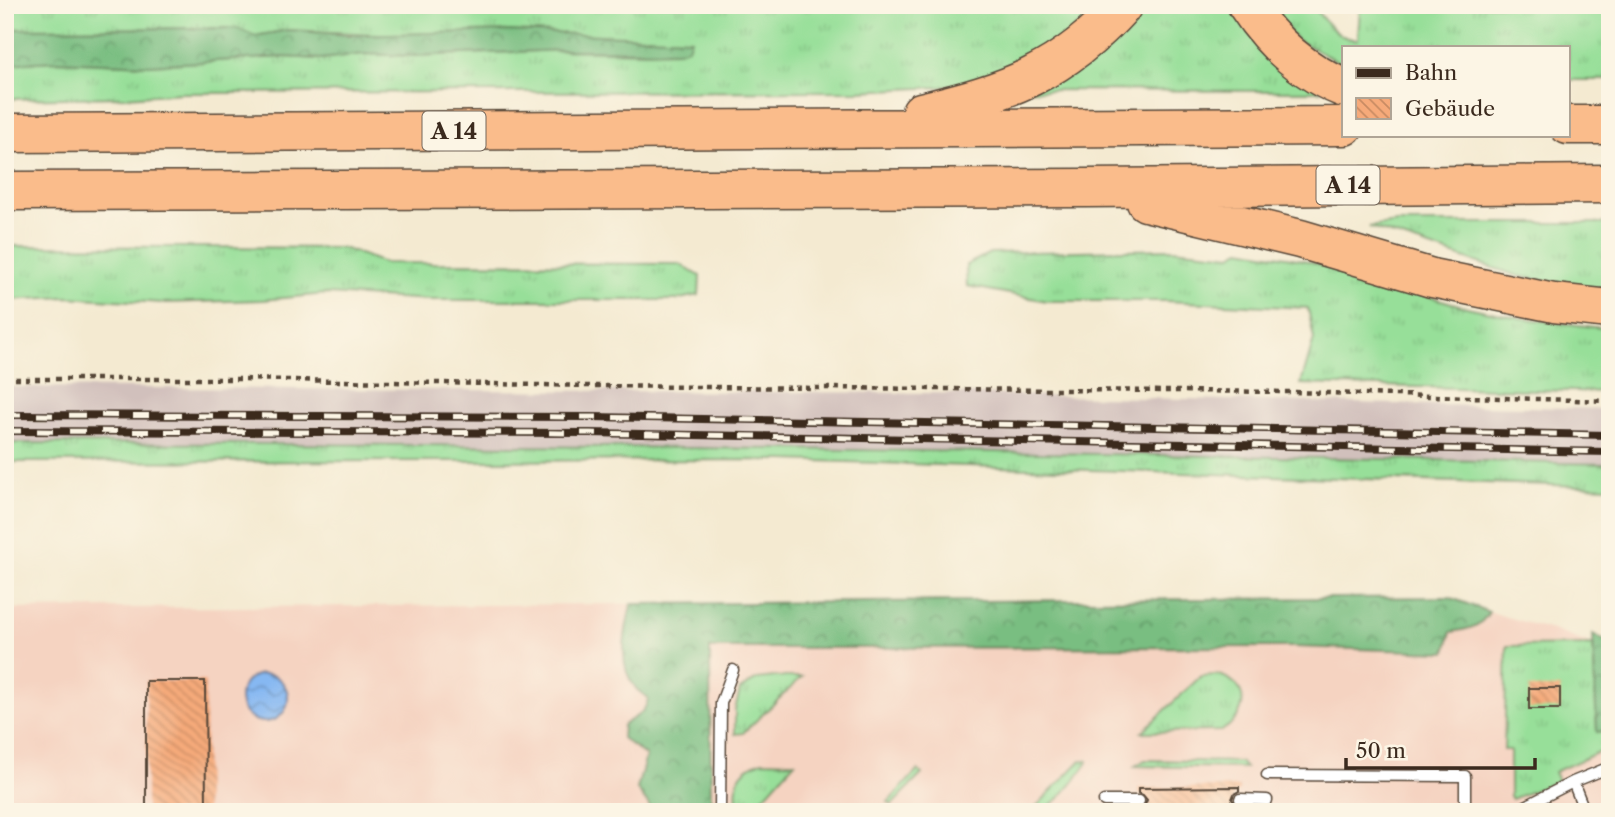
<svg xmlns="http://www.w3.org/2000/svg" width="1615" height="817" font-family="'Libre Caslon Text',serif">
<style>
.built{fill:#f5d3c1}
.railway{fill:#d1c0bc}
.grass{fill:url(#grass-tufts);stroke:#69845c;stroke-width:2}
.forest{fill:url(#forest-crowns);stroke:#5a7450;stroke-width:2}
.water{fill:url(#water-waves);stroke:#607188;stroke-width:2}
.building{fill:url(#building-back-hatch)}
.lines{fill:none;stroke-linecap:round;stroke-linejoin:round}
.service-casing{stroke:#574739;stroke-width:13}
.motorway-casing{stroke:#574739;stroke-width:41}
.path{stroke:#574739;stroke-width:4.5;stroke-dasharray:5 5;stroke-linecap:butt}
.service{stroke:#fff;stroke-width:10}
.motorway{stroke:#fabc8b;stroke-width:38}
.rail-casing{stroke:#3b2a1e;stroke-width:8}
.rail{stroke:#fcf5e5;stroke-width:5;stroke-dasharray:16;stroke-linecap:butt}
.labels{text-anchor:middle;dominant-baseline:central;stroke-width:5;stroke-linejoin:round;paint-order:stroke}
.shield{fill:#fcf5e5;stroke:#75675a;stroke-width:2}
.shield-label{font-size:23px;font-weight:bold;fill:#3b2a1e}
</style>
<defs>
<pattern id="grass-tufts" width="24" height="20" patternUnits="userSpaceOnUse" patternTransform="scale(1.75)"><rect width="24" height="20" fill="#97df99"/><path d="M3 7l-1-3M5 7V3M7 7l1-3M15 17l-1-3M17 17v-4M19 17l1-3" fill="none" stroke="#83c083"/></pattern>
<pattern id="forest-crowns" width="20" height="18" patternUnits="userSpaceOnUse" patternTransform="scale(1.75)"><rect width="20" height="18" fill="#79be81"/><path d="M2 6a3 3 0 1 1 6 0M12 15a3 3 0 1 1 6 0" fill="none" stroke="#649b69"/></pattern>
<pattern id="water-waves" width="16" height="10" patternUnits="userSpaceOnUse" patternTransform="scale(1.75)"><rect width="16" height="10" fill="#86b8f2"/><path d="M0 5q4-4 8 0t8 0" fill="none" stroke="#6f96c3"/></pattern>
<pattern id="building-back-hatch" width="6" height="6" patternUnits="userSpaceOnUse" patternTransform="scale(1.75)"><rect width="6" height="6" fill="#f6aa7a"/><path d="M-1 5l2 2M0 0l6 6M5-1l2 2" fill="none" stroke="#c88b63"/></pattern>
</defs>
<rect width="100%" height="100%" fill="#fcf5e5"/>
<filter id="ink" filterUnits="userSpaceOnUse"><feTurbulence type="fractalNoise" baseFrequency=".0143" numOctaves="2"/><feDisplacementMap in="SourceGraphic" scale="14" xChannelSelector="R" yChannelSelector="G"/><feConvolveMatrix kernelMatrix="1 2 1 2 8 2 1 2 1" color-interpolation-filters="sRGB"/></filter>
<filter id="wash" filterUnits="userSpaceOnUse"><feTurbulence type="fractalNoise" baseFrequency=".00686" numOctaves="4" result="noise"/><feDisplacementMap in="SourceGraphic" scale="28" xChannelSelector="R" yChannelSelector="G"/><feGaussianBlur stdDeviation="1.57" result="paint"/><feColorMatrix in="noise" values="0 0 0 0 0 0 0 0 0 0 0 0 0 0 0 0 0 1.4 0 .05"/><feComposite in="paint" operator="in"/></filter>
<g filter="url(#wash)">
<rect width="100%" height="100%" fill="#f4ead1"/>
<!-- built -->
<path class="built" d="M1449 597 1489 612 1552 630 1593 645 1597 732 1610 730V812H5V609Z"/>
<!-- railway -->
<path class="railway" d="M5 387 930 393 1610 409V487L784 460 5 462Z"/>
<!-- grass -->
<path class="grass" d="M5 5H1104L1090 22 989 79 942 87 858 91 181 93 126 97 5 99V64L55 61 149 65 283 57 321 59 364 54 412 56 565 50 648 52 678 51 688 48 288 30 255 36 236 28 5 29Z
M1138 5H1231L1320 91 1029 90Z
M1266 5H1312C1324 20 1338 41 1358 39L1360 5H1610V80H1568V47H1344V65L1297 40Z
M1398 223H1610V291L1518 276 1369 227Z
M5 246 343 248 384 263 679 264 700 276 699 295 675 300H431L326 294 262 300 163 303 67 297 5 300Z
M1173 249 1232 255 1241 249 1308 261 1462 306 1520 318 1610 329V392L1301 384 1314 339 1308 308 1165 301H1047L967 286 966 265 990 253Z
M5 443C540 444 1075 452 1610 464V487L784 460 5 462Z
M1593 645 1597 731 1610 730V747L1554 772 1558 781 1512 799 1510 796V750H1504L1507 646Z
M1219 675C1252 685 1248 716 1221 731L1142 732 1201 676Z
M775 677H802L743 733 735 734V710L740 690 757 679Z
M1081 760 1088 761 1087 764C1073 781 1055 812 1031 812Z
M1145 760 1240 762 1245 768 1135 766Z
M762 761 795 762 750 812H737C736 786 733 771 762 761Z
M918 770 922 774 892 805 888 802Z"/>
<!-- forest -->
<path class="forest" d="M236 28 255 36 288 30 349 35 510 31 691 39 688 48 678 51 565 50 412 56 364 54 321 59 283 57 149 65 55 61 5 64V29Z
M1449 597 1489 612C1480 628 1468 629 1451 632L1446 652 1294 647 710 648 711 812H650V807L637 789 646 756 622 738 623 725C634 717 646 714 648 698 644 694 638 692 635 687 616 663 626 631 631 604Z
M1593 635 1610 642V730L1597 732Z"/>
<!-- water -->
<path class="water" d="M240 698a24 24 0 1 1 48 0a24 24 0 1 1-48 0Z"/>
<g id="blocks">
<!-- building -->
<path class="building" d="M146 681H205L206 812H146Z
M1529 688H1560V709H1529Z
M1239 787V791L1234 794 1232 799 1235 805 1240 807V812H1139V809L1145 805 1147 800 1143 795 1138 793V788Z"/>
</g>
</g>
<g filter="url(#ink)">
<use href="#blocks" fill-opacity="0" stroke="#574739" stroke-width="2"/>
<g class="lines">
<defs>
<path id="service" d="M1267 775 1465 776V812
M1573 782 1585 812
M1240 799 1267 800
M1104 801H1139
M720 812 721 703 733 670
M1514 812 1573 782 1610 767"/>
<path id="motorway" d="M1247 5C1271 42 1302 71 1344 88
M921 112C1007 92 1062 73 1123 5
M1568 125H1610
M5 133 1344 126
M5 191 1086 188 1610 184
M1146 202 1300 239 1432 278 1554 303 1610 309"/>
</defs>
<!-- service casing -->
<use href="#service" class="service-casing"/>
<!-- motorway casing -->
<use href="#motorway" class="motorway-casing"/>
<!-- path -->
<path class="path" d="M5 379H240L591 386 1291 392 1610 401"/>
<!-- service -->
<use href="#service" class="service"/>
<!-- motorway -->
<use href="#motorway" class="motorway"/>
<defs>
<path id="rail" d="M5 415 591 417 1610 435
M5 431 590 433 1610 452"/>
</defs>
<!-- rail casing -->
<use href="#rail" class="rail-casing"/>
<!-- rail -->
<use href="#rail" class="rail"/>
</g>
</g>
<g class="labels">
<!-- shield labels -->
<g class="shield">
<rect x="422.5" y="111.5" width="63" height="39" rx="5"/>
<rect x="1316.5" y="165.5" width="63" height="39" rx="5"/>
</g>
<g class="shield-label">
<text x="454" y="131">A 14</text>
<text x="1348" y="185">A 14</text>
</g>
</g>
<!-- margin -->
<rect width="1615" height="817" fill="none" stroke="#fcf5e5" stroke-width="28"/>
<!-- legend -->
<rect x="1342" y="46" width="228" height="91" fill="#fcf5e5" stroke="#afa495" stroke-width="2"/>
<rect x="1356" y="68" width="35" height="10" fill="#3b2a1e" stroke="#afa495" stroke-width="2"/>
<text x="1405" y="80" font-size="21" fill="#3b2a1e">Bahn</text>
<rect x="1356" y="98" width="35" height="21" fill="url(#building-back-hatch)" stroke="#afa495" stroke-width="2"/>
<text x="1405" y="116" font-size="21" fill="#3b2a1e">Gebäude</text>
<!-- scale -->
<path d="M1346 758v10h189v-10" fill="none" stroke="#3b2a1e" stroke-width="3.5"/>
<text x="1356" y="758" font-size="21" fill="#3b2a1e" stroke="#fcf5e5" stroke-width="5" paint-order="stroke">50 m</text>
</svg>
